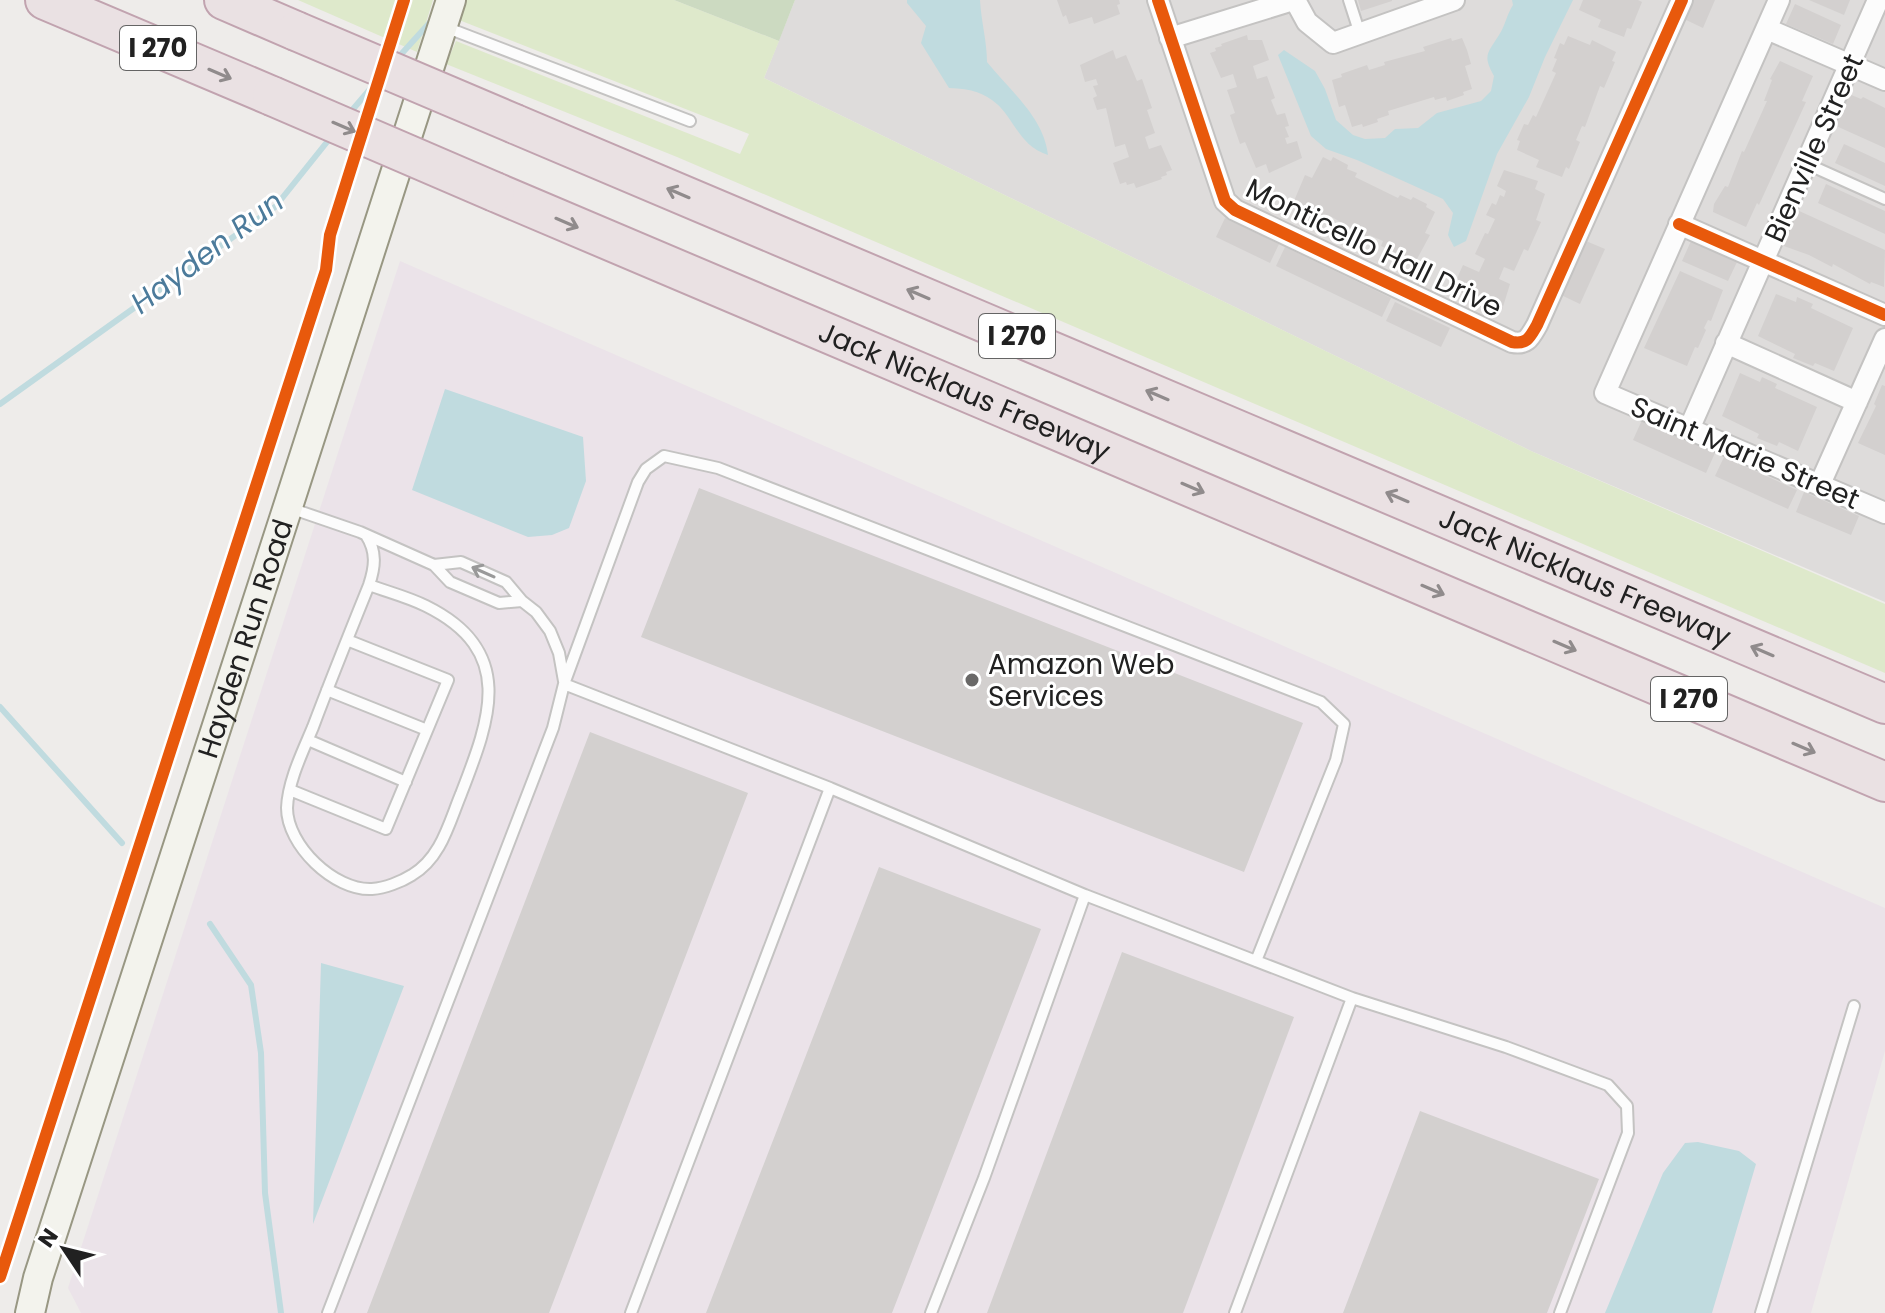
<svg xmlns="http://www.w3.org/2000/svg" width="1885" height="1313" font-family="Poppins,sans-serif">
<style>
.residential{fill:#dedcdb}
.industrial{fill:#ebe3e9}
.grass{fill:#dee9cb}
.forest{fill:#ccdac1}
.water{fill:#c0dbdf}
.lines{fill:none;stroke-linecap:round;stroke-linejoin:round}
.stream{stroke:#c0dbdf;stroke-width:6}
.building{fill:#d3d0cf}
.lane-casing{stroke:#c4c3c2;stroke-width:14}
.street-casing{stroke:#c4c3c2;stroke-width:24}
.secondary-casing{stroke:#989783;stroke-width:32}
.highway-casing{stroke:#c1a3af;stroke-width:42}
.lane{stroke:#fcfcfc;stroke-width:10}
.street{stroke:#fcfcfc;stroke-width:20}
.secondary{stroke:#f3f3ed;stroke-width:28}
.highway{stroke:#eae1e3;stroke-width:38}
.highway-bridge-casing{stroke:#c1a3af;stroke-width:42;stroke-linecap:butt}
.highway-bridge{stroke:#eae1e3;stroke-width:38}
.cycleway-casing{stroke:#fff;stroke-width:17}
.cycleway{stroke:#e8590c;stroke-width:12}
.oneway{stroke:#908b8c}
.oneway2{stroke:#999}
.poi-dot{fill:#696867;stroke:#fff;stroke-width:3}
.labels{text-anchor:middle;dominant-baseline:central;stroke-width:6;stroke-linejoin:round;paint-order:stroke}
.shield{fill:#fff;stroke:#646464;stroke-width:2}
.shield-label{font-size:26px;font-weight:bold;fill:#212121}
.street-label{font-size:28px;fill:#212121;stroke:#fff}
.poi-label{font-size:28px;fill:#212121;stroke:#fff;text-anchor:start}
.water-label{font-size:30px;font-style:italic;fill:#4c7b9b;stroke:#fff}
</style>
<rect width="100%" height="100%" fill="#eeecea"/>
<!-- residential -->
<path class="residential" d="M795 0H1885V602L1531 451 764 78Z"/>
<!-- industrial -->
<path class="industrial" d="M400 261 1885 908V1051L1811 1313H81L68 1288Z"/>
<!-- grass -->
<path class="grass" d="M298 0H433L417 52Z
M467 0H674L779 41 764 78 1531 451 1885 604V673L677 157 446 64 456 41 740 154 749 134 459 20Z"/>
<!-- forest -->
<path class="forest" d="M674 0H795L779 41Z"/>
<!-- water -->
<path class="water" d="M907 0H980C981 21 987 41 987 62 1010 91 1044 117 1048 155 1004 141 1018 89 949 88L921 43 926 26 907 3Z
M1512 0H1573L1545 57 1529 97 1497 154 1466 241 1454 247 1448 235 1453 213 1443 199 1357 160 1326 149 1311 136 1278 55 1284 50 1315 71 1325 89 1336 120 1353 135 1365 139 1385 138 1395 129 1418 128 1437 113 1481 101 1491 91 1494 76C1482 55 1488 53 1499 35 1505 26 1507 14 1513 5Z
M445 389 583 437 586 481 569 528 552 535 528 537 412 490Z
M321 963 404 986 313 1224Z
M1698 1142 1739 1151 1756 1164 1712 1313H1605L1663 1173 1685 1143Z"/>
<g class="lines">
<!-- stream -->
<path class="stream" d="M395 61 433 19
M348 115 377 81
M0 404 275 207 331 137
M0 707 122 843
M210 924 251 985 261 1053 265 1193 281 1313"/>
</g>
<!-- building -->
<path class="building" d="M1057 0H1119L1120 4 1117 5 1120 14 1094 24 1092 17 1069 24 1066 15 1063 17Z
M1358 0H1392V1L1361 11Z
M1583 0H1638L1642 2 1631 29 1627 28 1624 37 1598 27 1601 20 1579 10Z
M1692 0H1715L1703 28 1684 19Z
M1809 0H1850L1844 15Z
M1795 4 1841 25 1833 44 1786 24Z
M1247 35 1248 40H1262L1269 60 1253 66 1257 79 1267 76 1275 98 1271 100 1277 115 1285 113 1289 126 1285 127 1289 137 1285 138 1287 144 1297 141 1302 158 1269 173 1266 164 1256 168 1245 142 1240 144 1230 115 1235 113 1227 90 1237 87 1233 74 1221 78 1210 53 1216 51 1215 48 1222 46 1221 44Z
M1568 36 1590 45 1592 40 1616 52 1612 61 1615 62 1604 88 1600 86 1585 127 1582 126 1576 140 1580 142 1569 169 1566 167 1562 177 1536 167 1539 160 1517 150 1520 141 1517 140 1524 124 1528 125 1533 115 1536 117 1556 73 1552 71 1557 59 1554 58 1560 43 1564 45Z
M1451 38 1452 41 1462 38 1467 50 1471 64 1465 66 1472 89 1463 92 1464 95 1447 101 1446 97 1435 100 1434 97 1388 111 1389 115 1377 119 1378 122 1363 127 1362 124 1352 127 1345 105 1339 107 1332 80 1342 77 1341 74 1367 65 1369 70 1385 65 1384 62 1425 51 1423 47Z
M1113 50 1116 59 1126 55 1137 81 1142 79 1152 108 1147 110 1155 133 1145 137 1149 149 1161 145 1172 170 1166 172 1167 175 1161 177 1162 179 1136 188 1134 183 1127 185 1126 182 1120 184 1113 163 1129 157 1125 144 1115 147 1106 108 1097 110 1093 98 1097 96 1093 86 1098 85 1096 79 1085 82 1080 65Z
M1780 61 1813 76 1802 101 1806 102 1759 205 1757 203 1746 227 1713 212 1714 204 1725 186 1728 187 1742 151 1744 152 1767 101H1764L1772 80 1770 79Z
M1849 94 1861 99 1863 97 1885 108V148L1834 125Z
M1844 144 1885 163V186L1835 163Z
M1323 157 1331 161 1333 157 1348 165 1347 169 1357 173 1355 177 1398 198 1400 195 1411 200 1413 197 1427 204 1426 207 1435 212 1425 233 1430 235 1417 259 1408 255 1407 258 1381 246 1383 241 1369 235 1367 237 1330 216 1329 221 1302 208 1303 205 1294 201 1305 175 1312 178Z
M1504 170 1538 181 1535 189 1545 194 1536 220 1541 222 1528 251 1524 249 1514 271 1504 267 1499 279 1510 284 1502 310 1489 307 1488 310 1463 299 1465 294 1458 291 1460 287 1454 285 1463 265 1479 272 1485 259 1475 254 1485 233 1488 234 1495 219 1486 215 1492 203 1496 205 1500 195 1504 197 1506 191 1497 186Z
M1826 184 1885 211V234L1818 203Z
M1797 210 1885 250 1884 287 1871 282 1870 284 1833 264 1832 267 1809 255 1781 245Z
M1225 218 1279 244 1270 263 1216 237Z
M1586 241 1605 249 1580 304 1561 295Z
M1691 241 1737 262 1728 281 1682 261Z
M1285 247 1391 298 1382 317 1276 266Z
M1680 271 1723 290 1711 321 1708 320 1704 328 1706 330 1698 348 1695 347 1687 366 1644 348Z
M1776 294 1796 302 1797 297 1813 304 1811 308 1853 328 1834 371 1815 363 1813 366 1793 358 1795 354 1758 336Z
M1395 302 1450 328 1441 347 1386 321Z
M1740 373 1760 382 1762 377 1777 384 1775 388 1817 407 1798 451 1779 442 1777 446 1757 438 1759 434 1722 416Z
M1882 385 1885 386V455L1858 443 1876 406 1874 404Z
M1642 420 1715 453 1706 473 1633 440Z
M1724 457 1797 490 1788 509 1715 476Z
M699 488 1303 723 1244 872 641 637Z
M1804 492 1859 516 1851 535 1796 512Z
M590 732 748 793 549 1313H367Z
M879 867 1041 929 892 1313H706Z
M1122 952 1294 1017 1183 1313H987Z
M1420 1111 1599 1179 1547 1313H1343Z"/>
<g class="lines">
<defs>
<path id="lane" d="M1349 0 1360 34
M445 27 690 121
M1807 164 1885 199
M290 508 360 532 434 565 450 582 499 603 522 601
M366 535C377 552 375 567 369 585 350 632 331 679 313 727 303 751 288 781 287 808 287 845 334 891 372 889 385 888 401 882 412 875 441 858 449 823 461 794 490 719 517 651 426 606 408 597 388 592 369 585
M434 565 461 562 506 582 522 601 536 612 550 631 559 653 564 681
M564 684 830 788 631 1313
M327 690 427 730
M308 740 406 782
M830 788 1085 895 984 1178 931 1313
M290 790 386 829 448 680 347 640
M1085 895 1352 998 1235 1313
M1352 998 1506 1047 1608 1085 1627 1106 1628 1133 1560 1313
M328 1313 553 728 564 684 638 482 646 469 664 456 718 468 1321 702 1344 724 1336 760 1256 961
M1761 1313 1854 1006"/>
<path id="street" d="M1158 0 1225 201 1235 210 1512 342C1527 345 1530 337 1537 325L1682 0
M1295 0 1307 22 1333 43 1454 0
M1779 0 1605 393 1885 513
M1767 29 1885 80
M1170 38 1293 0
M1679 224 1885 315
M1726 343 1857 402
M1690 427 1878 0
M1820 484 1885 339"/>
<g id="secondary">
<path id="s1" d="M30 1313 38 1278C174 851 316 427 451 0"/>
</g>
<g id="highway">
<path d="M45 0 272 96"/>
<path d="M224 0 296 31"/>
<path id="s2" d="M515 124 1885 704"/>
<path id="s3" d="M495 192 1885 782"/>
</g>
</defs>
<!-- lane casing -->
<use href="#lane" class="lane-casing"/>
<!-- street casing -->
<use href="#street" class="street-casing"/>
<!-- secondary casing -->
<use href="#secondary" class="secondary-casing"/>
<!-- highway casing -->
<use href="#highway" class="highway-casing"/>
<!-- lane -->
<use href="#lane" class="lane"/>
<!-- street -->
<use href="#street" class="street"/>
<!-- secondary -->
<use href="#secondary" class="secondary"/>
<!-- highway -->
<use href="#highway" class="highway"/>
<defs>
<path id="highway-bridge" d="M296 31 515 124
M272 96 495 192"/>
</defs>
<!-- highway-bridge casing -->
<use href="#highway-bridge" class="highway-bridge-casing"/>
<!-- highway-bridge -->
<use href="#highway-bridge" class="highway-bridge"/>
<defs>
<path id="cycleway" d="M1158 0 1225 201 1235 210 1512 342C1527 345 1530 337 1537 325L1682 0
M1679 224 1885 315
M0 1277 326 270 330 235 404 0"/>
</defs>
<!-- cycleway casing -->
<use href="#cycleway" class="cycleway-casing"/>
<!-- cycleway -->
<use href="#cycleway" class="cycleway"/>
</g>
<!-- one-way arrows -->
<defs><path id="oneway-shaft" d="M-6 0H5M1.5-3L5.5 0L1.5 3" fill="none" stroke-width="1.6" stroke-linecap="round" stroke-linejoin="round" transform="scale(2)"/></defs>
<g class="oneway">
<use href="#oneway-shaft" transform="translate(220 74) rotate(23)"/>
<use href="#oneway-shaft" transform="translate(344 127) rotate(23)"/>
<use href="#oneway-shaft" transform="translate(678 193) rotate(-157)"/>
<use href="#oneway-shaft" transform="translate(567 223) rotate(23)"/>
<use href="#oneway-shaft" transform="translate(918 294) rotate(-157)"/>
<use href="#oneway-shaft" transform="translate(1157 395) rotate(-157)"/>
<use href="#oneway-shaft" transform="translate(1193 488) rotate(23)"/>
<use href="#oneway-shaft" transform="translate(1397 497) rotate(-157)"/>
<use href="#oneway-shaft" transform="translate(1433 590) rotate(23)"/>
<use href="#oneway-shaft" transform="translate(1565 646) rotate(23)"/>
<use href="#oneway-shaft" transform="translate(1762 651) rotate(-157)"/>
<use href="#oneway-shaft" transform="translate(1804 748) rotate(23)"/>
</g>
<use class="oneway2" href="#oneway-shaft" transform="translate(483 572) rotate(-156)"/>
<!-- markers -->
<circle class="poi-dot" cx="972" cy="680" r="8"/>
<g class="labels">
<!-- shield labels -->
<g class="shield">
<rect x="120" y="26" width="76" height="44" rx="6"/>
<rect x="979" y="314" width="76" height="44" rx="6"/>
<rect x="1651" y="677" width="76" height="44" rx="6"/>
</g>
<g class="shield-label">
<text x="158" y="48">I 270</text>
<text x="1017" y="336">I 270</text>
<text x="1689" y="699">I 270</text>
</g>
<!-- street labels -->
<g class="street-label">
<text transform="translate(1814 148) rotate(-66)">Bienville Street</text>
<text transform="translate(1374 248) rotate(26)">Monticello Hall Drive</text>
<text stroke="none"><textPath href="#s3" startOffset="510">Jack Nicklaus Freeway</textPath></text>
<text transform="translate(1745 453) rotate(23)">Saint Marie Street</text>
<text stroke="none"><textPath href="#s2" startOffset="1162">Jack Nicklaus Freeway</textPath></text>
<text stroke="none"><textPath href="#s1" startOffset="708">Hayden Run Road</textPath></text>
</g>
<!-- poi labels -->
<g class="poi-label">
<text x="988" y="664">Amazon Web<tspan x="988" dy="32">Services</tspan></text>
</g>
<!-- water labels -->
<g class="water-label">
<text transform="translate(207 252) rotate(-37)">Hayden Run</text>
</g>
</g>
<!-- north arrow -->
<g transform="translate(64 1249) rotate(305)" stroke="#ffffff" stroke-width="6" paint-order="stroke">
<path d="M0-6L14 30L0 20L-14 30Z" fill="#212121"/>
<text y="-12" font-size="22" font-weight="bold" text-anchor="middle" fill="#212121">N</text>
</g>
</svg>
